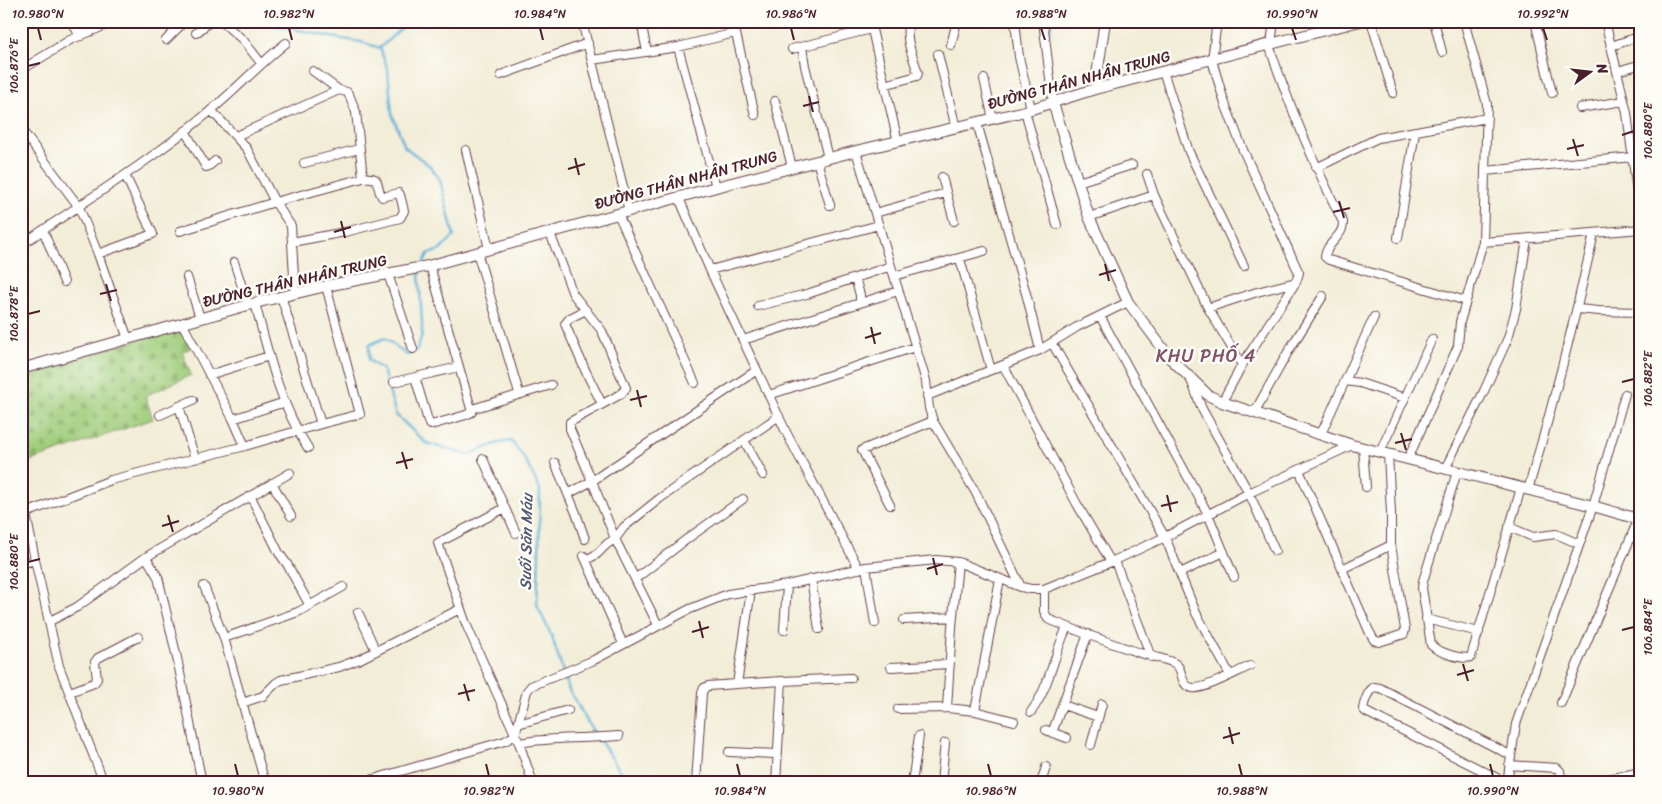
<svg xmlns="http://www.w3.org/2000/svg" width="1662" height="804" font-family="Sriracha,sans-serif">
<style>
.cemetery{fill:url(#cemetery-stones);stroke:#747652}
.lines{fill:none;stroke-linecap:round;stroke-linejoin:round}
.stream{stroke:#5baed7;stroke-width:2.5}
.minor-casing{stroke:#633e45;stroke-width:10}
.tertiary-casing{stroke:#633e45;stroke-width:12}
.minor{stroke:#fff;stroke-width:8}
.tertiary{stroke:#fff;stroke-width:10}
.ticks{fill:none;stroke:#4a1f2b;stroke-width:2}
.labels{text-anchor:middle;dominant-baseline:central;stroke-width:5;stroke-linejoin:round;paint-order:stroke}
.street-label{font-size:15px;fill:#4a1f2b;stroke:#fdfcf7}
.water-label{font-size:16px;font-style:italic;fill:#515870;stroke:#fdfcf7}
.quarter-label{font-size:18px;letter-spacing:1px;fill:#7f5267;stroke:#fdfcf7}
.neatline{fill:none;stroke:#4a1f2b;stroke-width:2}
.ticks-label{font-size:12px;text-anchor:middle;fill:#4a1f2b}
</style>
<defs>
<pattern id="cemetery-stones" width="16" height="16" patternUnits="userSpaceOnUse" patternTransform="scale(1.25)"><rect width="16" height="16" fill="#9fcd7a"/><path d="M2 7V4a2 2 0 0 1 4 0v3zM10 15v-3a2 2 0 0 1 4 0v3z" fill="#8ab06a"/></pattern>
</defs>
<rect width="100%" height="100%" fill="#fdfcf7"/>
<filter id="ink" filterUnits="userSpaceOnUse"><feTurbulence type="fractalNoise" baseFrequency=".02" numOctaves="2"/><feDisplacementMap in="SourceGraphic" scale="10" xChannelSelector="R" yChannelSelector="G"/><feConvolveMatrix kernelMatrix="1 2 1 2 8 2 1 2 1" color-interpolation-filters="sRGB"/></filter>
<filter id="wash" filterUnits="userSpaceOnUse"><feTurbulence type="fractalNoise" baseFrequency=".0096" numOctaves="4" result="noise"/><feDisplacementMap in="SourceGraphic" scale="20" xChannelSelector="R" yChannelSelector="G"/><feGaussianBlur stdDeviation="1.12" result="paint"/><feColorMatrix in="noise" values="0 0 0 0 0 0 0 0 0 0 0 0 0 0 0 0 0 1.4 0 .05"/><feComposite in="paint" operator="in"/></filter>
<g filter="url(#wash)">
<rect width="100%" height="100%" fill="#f2edd7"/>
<!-- cemetery -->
<path class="cemetery" d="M181 328 193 347 182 352 191 375 145 396 153 419 21 464V373Z"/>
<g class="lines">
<!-- stream -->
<path class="stream" d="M267 21 270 24 331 37 361 42 380 48 388 70 392 114 405 147 430 166 440 180 454 236 440 250 428 254 424 263
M1050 33 1051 21
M380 48 409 21
M421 270 419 274 422 323V335L417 350 407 355 385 338 369 345V360L383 370 396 415 426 443 468 455 498 443 511 441 523 456 540 489 539 555 537 605 552 637 569 690 590 726 622 773 623 783"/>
</g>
</g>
<g filter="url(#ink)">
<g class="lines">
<defs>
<path id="minor" d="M70 21 81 36
M221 21 243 40 261 63
M582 21 629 211
M641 21 647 52
M733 21 755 115
M870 21 898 142
M1015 21 1019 57 1031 109
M1043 21 1053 103
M1217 21 1212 60 1224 101 1243 150 1299 273 1296 282 1242 365 1222 402
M1371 21 1393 93
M1434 21 1442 52
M1535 21 1552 93
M1605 21 1627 113 1641 224
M21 23 23 21
M77 31 85 21
M196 33 211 21
M166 40 185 21
M1271 44 1274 21
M951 45 957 21
M1269 45C1289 106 1314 164 1343 222 1344 237 1326 242 1325 257L1329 260 1466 301
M1611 46 1641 36
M678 47 716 187
M802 47 805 66 828 158
M792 49 871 29
M938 54 956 128
M592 60 678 47 735 33
M21 70 70 40 116 21
M313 71 339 90 347 92 350 97 356 112 363 178
M1163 71 1189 152 1244 266
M1618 71 1641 64
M501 75 588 43
M984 79 993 119
M884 85 917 76 918 73C913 56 904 39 909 21
M775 101 792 167
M1580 108 1624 101
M211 110 247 149 275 202 291 226 295 293
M1025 111 1057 225
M977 123 1027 297 1040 350
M21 129 79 207 98 254 128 339
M185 131 206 167 209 166 215 161
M236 136 339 90
M466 150 489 249
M856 151 926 381 929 408 933 421 976 493 1021 587
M817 161 830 205
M304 163 359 149
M1316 168 1378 138 1487 118
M1485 171 1633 157
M1147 174 1154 195 1208 308 1242 365
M942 177 954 221
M1078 182 1132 165
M679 198 710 270 787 434 859 569
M875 213 946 193
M618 214 695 383
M1089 217 1154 195
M43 230 64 282
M180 231 275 202 363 178C383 176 374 184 382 197L399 193 400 195 404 211 400 218 345 232 292 242
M550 233 573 294 602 331 626 388 621 394 570 422V429L592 481 568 494
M1398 238 1415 132
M1483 242 1641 229
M21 245C82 203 146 164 203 117 232 94 257 66 286 43
M477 252 519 393
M98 254 153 234 125 175
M960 259 991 370
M234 262 248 305
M710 270 879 225
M388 274 413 349
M894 276 984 251
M187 277 200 318
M281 296 321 424 360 414 326 286
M255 303C268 352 280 405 308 448
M860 303 898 291
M758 306 807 294 891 266
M1208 308 1257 292 1296 282
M1578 309 1599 311 1641 312
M586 310 570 318 565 324 586 372 602 404
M1100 316 1208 514 1234 577
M182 323 233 419 245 446
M743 340 860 303V295L855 278
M1052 343 1165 537 1196 613 1230 675
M1003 365 1077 504 1111 562
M209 375 269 356
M415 377 429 424 431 425 466 415 472 412 430 266
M1191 380 1202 409 1249 493 1275 551
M1345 381 1360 383 1405 398
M394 382 459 367
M769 395 915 347
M927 396 1040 350 1077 327 1128 302
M179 406 195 459
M472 409 551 385
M1254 413 1288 352 1323 296
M160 415 193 400
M233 419 285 402
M1321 434 1374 317
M744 440 763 475
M1363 448 1366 487
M1380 452 1432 339
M483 459 516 533
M1408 459 1458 346 1460 322 1483 242 1487 104 1464 21
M555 463 576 513 585 539
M1445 469 1484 391 1508 338 1516 309 1527 239
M1299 470 1369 631 1374 640 1379 642 1404 634 1405 629 1391 545V513L1388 454
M1457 472 1423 581 1422 588 1431 645C1438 652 1461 660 1471 657L1521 488
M272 483 291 516
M1528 490C1553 405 1575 320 1594 233
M251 497 279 553 287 564 310 606
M890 505 862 450 933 421
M505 508 438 543 466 624 519 743 533 783
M26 514 35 560 59 666 104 783
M21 515 111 480 245 446 321 424
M1509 527 1533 537 1556 534 1579 544
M584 556 623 644
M146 557 158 577 177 658 202 783
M586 560 597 554 607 544 615 539 624 527 659 499 779 416
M1115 561 1151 657
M21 564 35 560
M866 567 875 623
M1342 569 1391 545
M1180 573 1224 552
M635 579 687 539 743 499
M811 579 819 629
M204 586 224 638 265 783
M1044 589V611L1048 619C1077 631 1107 642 1137 652 1149 656 1163 658 1174 663 1185 668 1178 686 1193 688 1204 690 1238 671 1250 666
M751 590 737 684 782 681 776 783
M358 612 376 651
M1426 619 1479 632
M904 620 953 617
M50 621 77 607 146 557 290 473
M658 625 616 541 592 481 757 370
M784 630 787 585
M224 638 298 612 343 587
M891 667 950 664
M782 681 851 678
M70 692 94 683 97 679 95 662 98 658 138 637
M242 703 263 696 276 683 281 680 339 667 360 659 460 609
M1561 703 1641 513
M1063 705 1098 717
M947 708 952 627 958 562
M898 709 947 708 975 711 1014 721
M975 711 1000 579
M1031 712C1049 688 1054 655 1067 627
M518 724 568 710
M1046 730 1067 738
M1052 733 1088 634
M519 743C552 737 586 739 619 736
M1091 745 1102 704
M729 752 777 754
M1510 755 1380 688 1374 687C1368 691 1364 702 1363 709L1366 712 1507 783 1516 724 1593 506 1625 394
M1509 765 1557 768 1560 771 1562 783
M360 783 505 741 515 735 527 691 531 686 594 660 690 609 728 594 787 585 866 567 936 560 958 562 1021 587 1031 589H1044L1111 562 1165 537 1249 493 1352 445
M696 783 702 693 704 688 708 686 737 684
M912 783 919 736
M941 783 945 743
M1041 783 1046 767
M1589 783 1641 772"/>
<path id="tertiary" d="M1095 89 1105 21
M1053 103 1089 217 1128 302 1170 358 1208 395 1222 402 1352 445 1593 506 1641 520
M21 369 255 303 326 286 428 266 716 187 856 151 1025 111 1095 89 1360 21"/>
</defs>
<!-- minor casing -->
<use href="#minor" class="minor-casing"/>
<!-- tertiary casing -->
<use href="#tertiary" class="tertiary-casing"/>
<!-- minor -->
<use href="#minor" class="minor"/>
<!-- tertiary -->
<use href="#tertiary" class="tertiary"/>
</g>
</g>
<!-- ticks -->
<path class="ticks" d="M38 28 41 40M289 28 292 40M540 28 543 40M791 28 794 40M1041 28 1045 40M1292 28 1296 40M1543 28 1547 40M28 66 40 63M809 96 813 112M803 106 819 102M1622 135 1634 131M1573 139 1578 156M1567 149 1584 145M575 158 579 175M568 169 585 164M1339 201 1344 218M1333 212 1350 208M341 221 345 238M334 232 351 227M1105 264 1109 281M1099 275 1116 270M106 284 111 301M100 294 117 290M28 314 40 311M871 327 875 344M865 338 881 333M1622 382 1634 379M637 390 641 407M630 400 647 396M1401 433 1406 450M1395 443 1412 439M402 452 407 469M396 463 413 459M1167 495 1171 512M1161 506 1178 502M168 515 173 532M162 526 179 521M933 558 937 575M28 562 40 559M927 569 943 564M699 621 703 638M1622 630 1634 627M692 632 709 627M1463 664 1468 681M1457 675 1474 670M464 684 469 701M458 694 475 690M1229 727 1233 744M1223 738 1240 733M235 764 238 776M486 764 489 776M737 764 740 776M988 764 991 776M1239 764 1242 776M1490 764 1493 776"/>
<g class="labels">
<!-- street labels -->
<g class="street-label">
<text transform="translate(1079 80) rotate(-15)">ĐƯỜNG THÂN NHÂN TRUNG</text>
<text transform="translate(686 180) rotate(-15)">ĐƯỜNG THÂN NHÂN TRUNG</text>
<text transform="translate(295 281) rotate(-13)">ĐƯỜNG THÂN NHÂN TRUNG</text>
</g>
<!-- water labels -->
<g class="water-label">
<text transform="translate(526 542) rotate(-89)">Suối Săn Máu</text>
</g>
<!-- quarter labels -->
<g class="quarter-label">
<text x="1206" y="356">KHU PHỐ 4</text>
</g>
</g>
<!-- margin -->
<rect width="1662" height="804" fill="none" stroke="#fdfcf7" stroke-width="55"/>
<!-- north arrow -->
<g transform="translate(1590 72) rotate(75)" stroke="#fdfcf7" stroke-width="4" paint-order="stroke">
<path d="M0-4L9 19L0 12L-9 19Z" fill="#4a1f2b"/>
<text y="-8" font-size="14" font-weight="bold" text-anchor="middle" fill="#4a1f2b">N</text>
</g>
<rect x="28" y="28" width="1606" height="748" class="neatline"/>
<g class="ticks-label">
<text x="38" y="18">10.980°N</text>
<text x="289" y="18">10.982°N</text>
<text x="540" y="18">10.984°N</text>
<text x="791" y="18">10.986°N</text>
<text x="1041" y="18">10.988°N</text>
<text x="1292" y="18">10.990°N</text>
<text x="1543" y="18">10.992°N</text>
<text transform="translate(14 66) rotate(-90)" y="4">106.876°E</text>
<text transform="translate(1648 131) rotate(-90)" y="4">106.880°E</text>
<text transform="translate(14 314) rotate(-90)" y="4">106.878°E</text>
<text transform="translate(1648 379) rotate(-90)" y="4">106.882°E</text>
<text transform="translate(14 562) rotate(-90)" y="4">106.880°E</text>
<text transform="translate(1648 627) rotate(-90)" y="4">106.884°E</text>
<text x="238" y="795">10.980°N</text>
<text x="489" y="795">10.982°N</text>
<text x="740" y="795">10.984°N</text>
<text x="991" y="795">10.986°N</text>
<text x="1242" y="795">10.988°N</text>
<text x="1493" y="795">10.990°N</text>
</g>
</svg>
